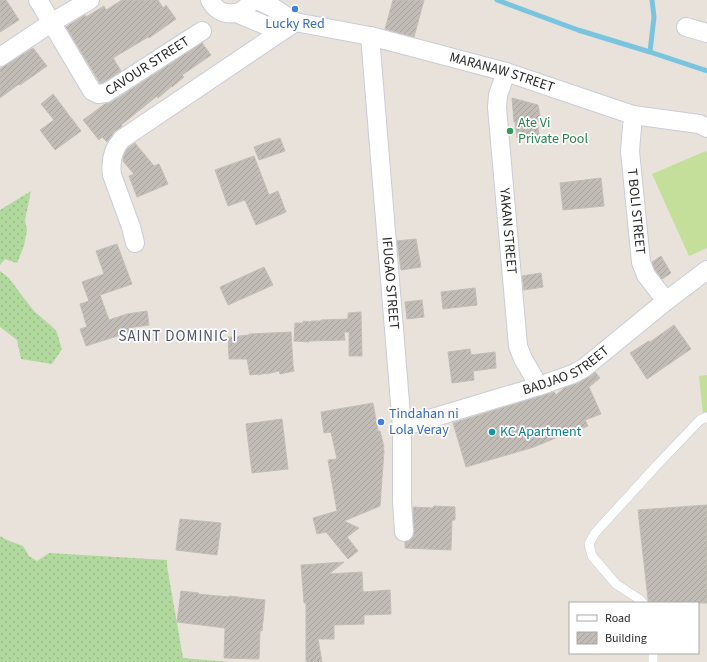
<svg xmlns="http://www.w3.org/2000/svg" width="707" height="662" font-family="'Source Sans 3',sans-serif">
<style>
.grass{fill:url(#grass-dots)}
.pitch{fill:#c3df9a}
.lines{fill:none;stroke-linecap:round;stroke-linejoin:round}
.stream{stroke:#79c5df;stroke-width:5}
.building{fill:url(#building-hatch);stroke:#c3beb5}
.lane-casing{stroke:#c9ccd8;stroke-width:10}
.street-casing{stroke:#c9ccd8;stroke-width:20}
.lane{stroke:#fff;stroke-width:9}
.street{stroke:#fff;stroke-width:18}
.shop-dot{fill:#3f7fe0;stroke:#fff;stroke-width:1.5}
.leisure-dot{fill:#2e9e5b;stroke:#fff;stroke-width:1.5}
.culture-dot{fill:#0f9aa8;stroke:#fff;stroke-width:1.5}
.labels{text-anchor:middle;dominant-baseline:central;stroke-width:3.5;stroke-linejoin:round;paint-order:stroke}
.shop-label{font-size:14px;fill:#366cbe;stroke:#fff}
.street-label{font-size:14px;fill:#282828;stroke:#fff}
.leisure-label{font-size:14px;fill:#27864d;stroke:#fff;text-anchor:start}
.culture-label{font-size:14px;fill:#0d838f;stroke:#fff;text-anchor:start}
.neighbourhood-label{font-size:15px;letter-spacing:1px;fill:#4e5572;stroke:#fff}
</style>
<defs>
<pattern id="grass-dots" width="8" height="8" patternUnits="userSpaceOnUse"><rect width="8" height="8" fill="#b2d99d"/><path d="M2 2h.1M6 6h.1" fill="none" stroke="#99ba87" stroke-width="1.8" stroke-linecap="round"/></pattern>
<pattern id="building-hatch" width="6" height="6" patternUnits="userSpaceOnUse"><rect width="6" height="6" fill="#c1bdb6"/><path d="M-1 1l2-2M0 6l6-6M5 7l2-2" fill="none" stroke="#a6a29c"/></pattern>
</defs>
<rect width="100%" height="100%" fill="#e8e2db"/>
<!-- grass -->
<path class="grass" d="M31 191 25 220 27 230 24 246 17 263 5 259 0 265V210Z
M0 271 9 278 20 293 34 311 56 330 62 349 52 364 21 359 17 340 0 327Z
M0 536 7 540 23 546 29 556 37 561 49 553 167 560V566L183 658 229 662H0Z"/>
<!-- pitch -->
<path class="pitch" d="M706 151 707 153V248L689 256 652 174Z
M707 375V412L703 413 699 376Z"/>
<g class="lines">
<!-- stream -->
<path class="stream" d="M497 0 578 30 650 52 707 71
M650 52 654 17 652 0"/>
</g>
<!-- building -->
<path class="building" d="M0 0H6L19 20 0 32Z
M122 0H158L163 8 166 5 176 19 149 38 148 37 113 58 121 71 102 83H100L66 27 85 15 86 17 104 6 106 10Z
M393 0H424L414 37 385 29Z
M202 43 211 55 182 75 184 77 172 87V86L158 98 157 96 121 125 122 126 114 132 107 142 102 137 99 140 83 120 105 104 112 102Z
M33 48 47 66 20 85 19 84 0 98V69Z
M53 94 81 131 55 150 40 130 54 120 41 104Z
M512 98 538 105 541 121H537L539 135 517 138 515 122H514Z
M280 138 285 151 259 160 254 147Z
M135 143 154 166 159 164 168 184 137 197 129 176 134 174 123 161 124 155 127 149Z
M254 156 269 195 278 191 286 212 256 225 245 200 228 206 215 170Z
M601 178 604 206 563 210 560 183Z
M416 239 421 267 401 270 397 241Z
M117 244 132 284 100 295 109 320 127 314 147 311 149 325 128 328 130 332 86 346 80 329 87 327 80 304 89 301 82 282 104 274 96 251Z
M661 256 671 273 662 279 655 270 652 262Z
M264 267 273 285 228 305 220 287Z
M541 273 543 287 524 290 522 276Z
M475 288 477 305 443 309 441 292Z
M422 300 424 317 407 319 405 302Z
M361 312 362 356H349V332H344L345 340 309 341V342L294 341 295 323H303V321L311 322V321H321V320L348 319V313Z
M674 325 691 349 647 379 630 353 649 341 650 342Z
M291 332 293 365 294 371 280 374 279 371 266 374V373L258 375V374L250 375 247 359H229L228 337H239V336L249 335V334Z
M470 349 471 355 495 352 496 368 473 371 474 380 452 383 448 352Z
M595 372 600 378 589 387 601 414 585 420 588 426 575 431V430L534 447 466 467 453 423 554 392 556 395 564 388 578 383 589 377Z
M373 403 378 431H380L384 447H383L384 451 380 506 344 521 359 528 347 537 358 551 348 559 326 532 317 534 313 518 337 511 328 460 337 459 331 432 324 433 321 412Z
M282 419 288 469 252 473 246 424Z
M707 505V603H649L648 599 638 510Z
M434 506 455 507V520H452L451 550 405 548V542L410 540 413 537 414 532 413 507 433 508Z
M180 519 221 523 217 555 176 550Z
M344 562 329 574 362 572 363 592 390 590 391 614 364 615V624L334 625V639H318L322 662H306V603H304L301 565Z
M181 591 199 593 198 594 229 597V596L265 600 262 631H260L259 659 224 658 225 628 177 622Z"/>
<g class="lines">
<defs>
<path id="lane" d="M643 603 639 599 616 584 592 556 589 544 595 533 657 465 700 420 707 417
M653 662V653"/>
<g id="street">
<path id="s1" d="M38 0 92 91 98 94 106 93 202 31"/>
<path d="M210 0C219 18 242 18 252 0"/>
<path d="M257 0 274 8 295 22"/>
<path id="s2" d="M236 13 265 25 274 26 295 22 370 36 506 72 633 115 699 124 707 128"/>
<path d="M686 27 707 33"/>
<path id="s3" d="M370 36 402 427V501L404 532"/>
<path d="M0 57 51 23 90 0"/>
<path id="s4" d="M506 72 498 95 497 107 518 346 523 359 539 386"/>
<path id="s5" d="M633 115 630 151 641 262 646 275 666 301"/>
<path d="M135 243 131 227 112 175C110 161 113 149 122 139L291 25"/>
<path id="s6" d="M402 427 539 386 573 374 584 368 666 301 707 270"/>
</g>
</defs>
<!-- lane casing -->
<use href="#lane" class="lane-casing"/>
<!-- street casing -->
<use href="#street" class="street-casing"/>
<!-- lane -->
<use href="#lane" class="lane"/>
<!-- street -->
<use href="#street" class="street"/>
</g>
<!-- markers -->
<g class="shop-dot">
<circle cx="295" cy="9" r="4"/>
<circle cx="381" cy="422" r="4"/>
</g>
<circle class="leisure-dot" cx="510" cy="131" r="4"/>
<circle class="culture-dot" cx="492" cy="432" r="4"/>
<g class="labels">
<!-- shop labels -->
<g class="shop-label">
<text x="295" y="24">Lucky Red</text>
<text x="389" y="414" text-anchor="start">Tindahan ni<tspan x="389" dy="16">Lola Veray</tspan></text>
</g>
<!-- street labels -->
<g class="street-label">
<text stroke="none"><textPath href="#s1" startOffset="170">CAVOUR STREET</textPath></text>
<text stroke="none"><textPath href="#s2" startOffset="275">MARANAW STREET</textPath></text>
<text stroke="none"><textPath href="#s5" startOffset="97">T BOLI STREET</textPath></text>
<text stroke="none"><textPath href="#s4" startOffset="161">YAKAN STREET</textPath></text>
<text stroke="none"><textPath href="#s3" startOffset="248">IFUGAO STREET</textPath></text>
<text stroke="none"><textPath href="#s6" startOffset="174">BADJAO STREET</textPath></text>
</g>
<!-- leisure labels -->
<g class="leisure-label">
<text x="518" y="123">Ate Vi<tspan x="518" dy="16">Private Pool</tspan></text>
</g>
<!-- culture labels -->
<g class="culture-label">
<text x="500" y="432">KC Apartment</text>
</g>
<!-- neighbourhood labels -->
<g class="neighbourhood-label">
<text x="178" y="336">SAINT DOMINIC I</text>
</g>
</g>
<!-- legend -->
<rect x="569" y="602" width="130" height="52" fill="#ffffff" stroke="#a9a9a9"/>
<rect x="577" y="615" width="20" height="6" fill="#ffffff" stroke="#a9a9a9"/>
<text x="605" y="622" font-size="12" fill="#282828">Road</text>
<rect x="577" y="632" width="20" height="12" fill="url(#building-hatch)" stroke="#a9a9a9"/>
<text x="605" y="642" font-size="12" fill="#282828">Building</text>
</svg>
